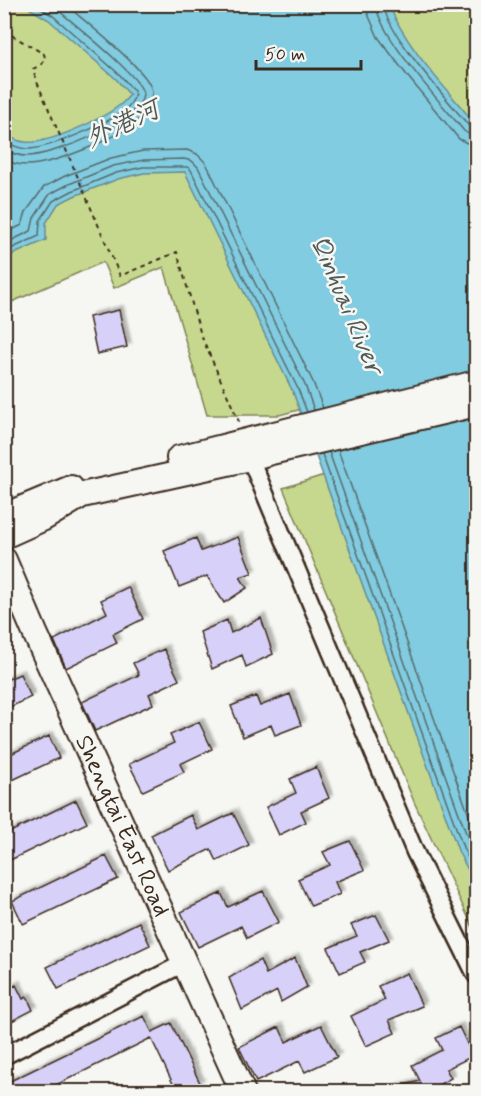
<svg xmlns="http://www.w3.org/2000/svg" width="481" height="1096" font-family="Mynerve,'LXGW WenKai TC',sans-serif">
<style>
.green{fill:#c6d88d;stroke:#808156;stroke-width:1.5}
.water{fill:#81cce1;stroke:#658b93;stroke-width:1.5}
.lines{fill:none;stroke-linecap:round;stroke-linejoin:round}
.shore{stroke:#576b6c;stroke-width:1.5}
.building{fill:#d7d0f8;stroke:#3b2a1e;stroke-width:1.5;filter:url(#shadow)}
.street-casing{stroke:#3b2a1e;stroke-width:21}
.secondary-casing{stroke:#3b2a1e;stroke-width:28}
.path{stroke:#3b2a1e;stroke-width:2;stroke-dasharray:4.5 4.5;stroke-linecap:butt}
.street{stroke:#f6f6f2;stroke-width:16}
.secondary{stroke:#f6f6f2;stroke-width:24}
.labels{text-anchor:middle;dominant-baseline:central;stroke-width:5;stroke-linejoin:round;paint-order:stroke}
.street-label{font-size:24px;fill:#3b2a1e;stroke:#f6f6f2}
.water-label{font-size:26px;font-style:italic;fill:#505b58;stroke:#f6f6f2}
</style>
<defs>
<filter id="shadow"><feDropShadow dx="4" dy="-4" stdDeviation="1.5" flood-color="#0004"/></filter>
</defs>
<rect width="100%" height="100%" fill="#f6f6f2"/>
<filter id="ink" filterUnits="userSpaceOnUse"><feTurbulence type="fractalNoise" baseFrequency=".0167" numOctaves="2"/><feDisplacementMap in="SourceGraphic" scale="12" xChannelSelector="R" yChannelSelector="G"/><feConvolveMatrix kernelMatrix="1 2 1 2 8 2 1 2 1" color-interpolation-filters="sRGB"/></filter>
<g filter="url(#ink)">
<!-- green -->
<path class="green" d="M5 5H476V364L279 415H207L164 267 114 288 103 262 5 305Z
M337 471 476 680V934L415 804 283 488Z"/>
<!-- water -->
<path class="water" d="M22 4 389 5C407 49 446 88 476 125V885L459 853 293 392 185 172 144 173 118 179 74 196 58 204 46 223V240L5 258 4 132C10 138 16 141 25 142 47 145 102 119 120 105 124 102 127 98 130 95L116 79 49 20Z"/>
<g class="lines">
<!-- shore -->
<path class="shore" d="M367 4 368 14 378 37 409 78 459 139 467 143 476 145
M376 4C378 35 443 105 464 131L470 135 476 136
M383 4C387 34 449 101 469 126L476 128
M4 140C11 145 18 148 26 149 47 150 112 122 127 108 130 105 133 100 135 96L134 91 120 75 52 15 34 4
M4 149C11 153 19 156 26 156 49 157 145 121 143 93 141 77 73 23 58 10L49 4
M4 160C11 163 20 165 27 165 52 165 119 138 138 120 146 112 155 101 151 88 146 69 83 20 65 4
M4 234 22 225 26 212 44 187 65 176 111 158 143 151 187 150 197 154 206 163 313 382 323 408
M4 244 31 231 34 218 50 194 69 184 113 166 144 160 184 159 192 161 198 167 305 385 314 410
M4 252 39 236 40 221 53 201 72 191 116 173 143 167H188L191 170 298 389 307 412
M338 450 476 835
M329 452 471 847 476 857
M322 454 464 850 476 872"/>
</g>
<!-- building -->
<path class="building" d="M119 310 127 347 97 354 89 317Z
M238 537 252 573 240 577 247 588 224 603 207 576 179 587 164 551 196 538 201 551Z
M128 587 143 619 113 634 117 643 66 668 54 640 107 613 101 600Z
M261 618 273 654 246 667 242 655 212 669 200 632 227 620 231 633Z
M164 649 179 680 149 694 153 704 95 731 82 702 139 675 133 663Z
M20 674 31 697 4 710V681Z
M290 694 301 725 275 735 271 725 243 737 231 706 256 696 260 706Z
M199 722 212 749 180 764 184 772 143 791 129 764 174 743 170 735Z
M49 736 59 758 4 784V757Z
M316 767 329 798 301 811 306 822 279 835 266 807 296 793 290 779Z
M76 800 87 823 4 863V835Z
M233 813 249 845 217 861 211 849 168 870 151 835 191 815 198 830Z
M350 841 364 870 335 882 340 894 311 906 298 879 330 865 323 852Z
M106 856 118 879 23 924 12 901Z
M263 891 279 922 247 938 241 926 198 947 181 912 221 893 228 907Z
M376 915 389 940 360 952 365 962 340 973 328 948 357 936 351 925Z
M139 922 150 945 58 989 47 967Z
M295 958 307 987 281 1002 277 991 242 1010 229 978 260 960 266 974Z
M407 973 422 1006 389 1020 395 1033 366 1046 351 1016 385 1000 378 986Z
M16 985 23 999 27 997 33 1010 4 1025V991Z
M144 1016 152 1032 171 1023 200 1083 182 1092H177L151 1038 42 1092H4V1084Z
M321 1025 337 1057 305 1072 299 1061 256 1082 239 1047 279 1027 286 1042Z
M459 1027 473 1056 446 1069 451 1078 426 1092H393V1088L420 1081 412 1065 442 1050 436 1038Z"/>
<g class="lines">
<defs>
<path id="street" d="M249 450 250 458 415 852 476 975
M4 1056 184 963"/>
<g id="secondary">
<path d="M179 458 476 383"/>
<path d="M4 516 71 488"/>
<path d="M4 536 44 518 82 495 250 458 271 452 476 404"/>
<path id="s1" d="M4 560 35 633 243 1092"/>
</g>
</defs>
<!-- street casing -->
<use href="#street" class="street-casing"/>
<!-- secondary casing -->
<use href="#secondary" class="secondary-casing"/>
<!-- path -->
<path class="path" d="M467 4 476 23
M4 31 44 54C47 63 40 65 33 69L37 82 120 276 177 252 201 335 240 424"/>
<!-- street -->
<use href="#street" class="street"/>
<!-- secondary -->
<use href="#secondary" class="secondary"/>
</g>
</g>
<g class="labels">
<!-- street labels -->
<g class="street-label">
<text stroke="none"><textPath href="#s1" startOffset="291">Shengtai East Road</textPath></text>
</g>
<!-- water labels -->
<g class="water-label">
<text transform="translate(123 125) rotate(-25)">外港河</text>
<text transform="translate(346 305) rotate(67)">Qinhuai River</text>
</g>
</g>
<!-- margin -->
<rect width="481" height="1096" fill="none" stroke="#f6f6f2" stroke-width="24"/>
<rect x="12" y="12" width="457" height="1072" fill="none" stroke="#3b2a1e" stroke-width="2" filter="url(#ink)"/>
<!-- scale -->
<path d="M256 60v9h105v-9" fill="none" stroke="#3b2a1e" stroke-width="3"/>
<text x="265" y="60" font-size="18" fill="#3b2a1e" stroke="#f6f6f2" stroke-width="4.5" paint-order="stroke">50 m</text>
</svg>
